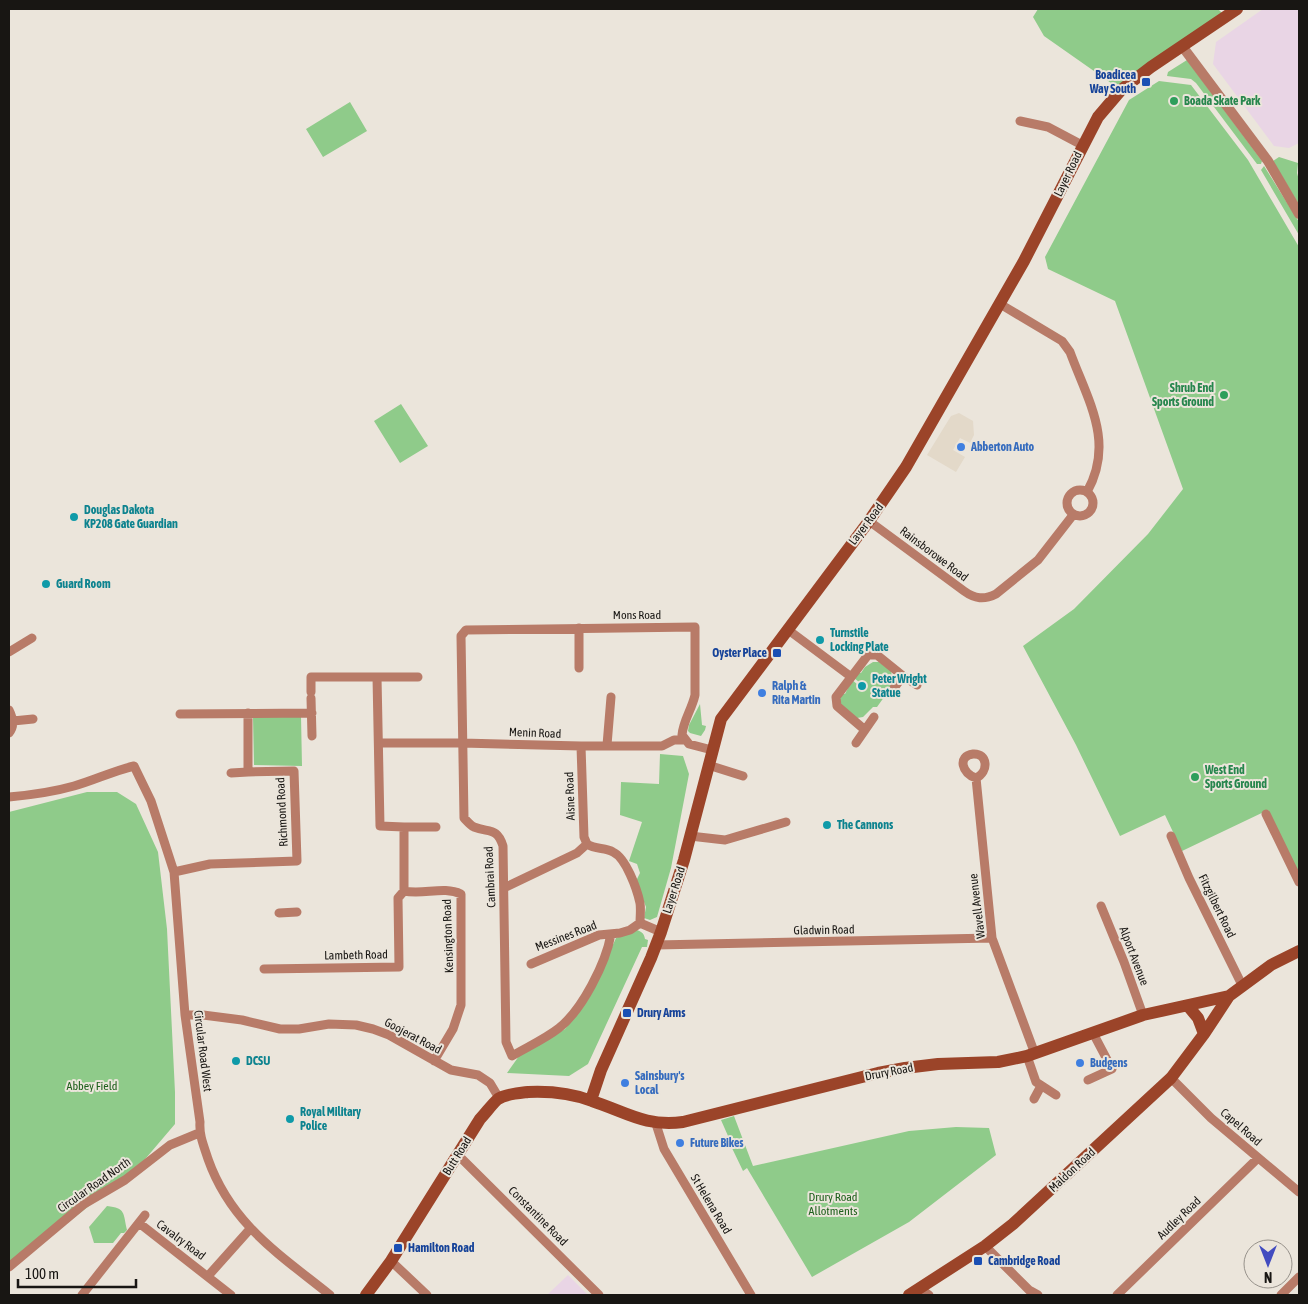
<svg xmlns="http://www.w3.org/2000/svg" width="1308" height="1304" font-family="'Asap Condensed',sans-serif">
<style>
.built{fill:#e3d9c9}
.education{fill:#e9d5e5}
.green{fill:#8fcb8a}
.lines{fill:none;stroke-linecap:round;stroke-linejoin:round}
.minor{stroke:#b87b68;stroke-width:9}
.tertiary{stroke:#b87b68;stroke-width:10}
.secondary{stroke:#9b4429;stroke-width:12}
.transit-dot{fill:#1a4fb4;stroke:#ebe5db;stroke-width:2}
.leisure-dot{fill:#2e9e5b;stroke:#ebe5db;stroke-width:2}
.shop-dot{fill:#3f7fe0;stroke:#ebe5db;stroke-width:2}
.culture-dot{fill:#0f9aa8;stroke:#ebe5db;stroke-width:2}
.labels{text-anchor:middle;dominant-baseline:central;stroke-width:4;stroke-linejoin:round;paint-order:stroke}
.transit-label{font-size:12px;font-weight:bold;fill:#164399;stroke:#ebe5db;text-anchor:start}
.leisure-label{font-size:12px;font-weight:bold;fill:#27864d;stroke:#ebe5db;text-anchor:start}
.street-label{font-size:12px;fill:#181613;stroke:#ebe5db}
.shop-label{font-size:12px;font-weight:bold;fill:#366cbe;stroke:#ebe5db;text-anchor:start}
.culture-label{font-size:12px;font-weight:bold;fill:#0d838f;stroke:#ebe5db;text-anchor:start}
.park-label{font-size:12px;fill:#1e601c;stroke:#ebe5db}
</style>
<rect width="100%" height="100%" fill="#ebe5db"/>
<!-- built -->
<path class="built" d="M959 413 973 421 974 435 970 443 960 438 953 450 965 457 956 472 927 455 951 416Z"/>
<!-- education -->
<path class="education" d="M1263 9H1299V143L1289 148 1274 146 1213 64 1216 42Z
M568 1275 588 1295H547Z"/>
<!-- green -->
<path class="green" d="M1038 9H1218L1222 13 1121 90 1044 36 1033 17Z
M1187 60 1262 161 1261 164H1257L1196 83 1191 79 1167 76 1168 72Z
M1159 81 1191 85 1248 160 1299 247V876L1268 810 1182 851 1165 815 1120 836 1076 745 1023 646 1074 609 1148 534 1183 489 1115 301 1048 269 1045 257 1129 100Z
M350 102 367 131 323 157 306 129Z
M1279 157 1298 163 1297 173 1299 180V205L1273 161Z
M1264 166 1299 222V235L1261 170Z
M401 404 428 446 400 463 374 421Z
M873 662H879L891 671 892 676 887 682 892 686 877 707H873L863 717 857 718 841 705 839 697 842 693 845 694 852 680 857 684 859 690 863 691 866 688 865 682H859L854 678 857 673H861L865 667Z
M700 704 702 725 706 726 705 730 701 736 690 733 688 731 689 725Z
M301 716 302 766 254 765 253 717Z
M660 754 683 756 689 774 671 868 657 917 650 920 644 918 646 907 636 881 640 873 637 864 629 861 642 822 620 815 621 782 659 784Z
M87 792H117L136 804 158 852 167 929 175 1092V1124L135 1171 108 1191 9 1269V812Z
M634 929C640 931 644 932 645 939L648 940 647 947H642L588 1064 569 1076 507 1073 519 1056 565 1029 589 998 616 938Z
M734 1116 753 1166 909 1131 956 1127 989 1128 996 1155 909 1222 812 1277 747 1168 743 1171 731 1146 732 1145 721 1120Z
M107 1206C126 1208 123 1213 127 1230L124 1233H121L113 1243H94L89 1227Z"/>
<g class="lines">
<!-- minor -->
<path class="minor" d="M1020 121 1048 127 1082 145
M1000 304 1062 341 1070 352C1088 401 1115 442 1087 492
M1067 503a13 13 0 1 1 26 0a13 13 0 1 1-26 0Z
M869 521 964 591C975 599 984 600 996 594L1038 560 1073 515
M579 628V668
M787 629 850 676
M9 652 32 638
M377 677 380 826 404 827V891C423 895 444 886 461 894V1005L453 1029 434 1061
M894 688 903 676 917 685
M311 692V677H418
M311 698 312 736
M9 710C13 718 15 726 9 733
M180 714 312 713
M874 717 865 730 837 706 836 697 868 655H877L903 676
M13 721 33 719
M379 743H462L581 746H662L674 740H685
M856 743 865 730
M607 745 611 697
M581 746 584 837 587 844
M708 765 743 776
M231 773 248 772
M976 778C962 774 957 756 973 754 988 753 989 772 976 778L992 938 1035 1054
M9 797C31 795 53 792 74 786 95 780 113 771 134 766L151 801 174 872 185 1015 200 1122C199 1136 204 1146 208 1159 231 1224 279 1254 330 1295
M1266 814 1299 882
M404 827H436
M690 836 725 840 786 822
M1171 836 1189 878 1242 985
M174 872 210 864 297 861 294 771 248 772V713
M504 888 577 853 587 844C596 850 605 847 613 852 626 858 637 889 640 903 641 909 640 917 640 923L661 932
M1101 906 1124 962 1143 1015
M279 913 297 912
M611 934C606 963 582 1010 559 1028 545 1039 527 1047 512 1056L506 1042 503 846C497 827 489 833 474 827 470 825 467 821 464 818L461 636 466 630 695 627V695C692 709 683 721 682 735L689 744 712 750
M656 945 992 938
M531 964 599 935 620 933 630 930 640 923
M264 969 399 967 398 898 404 891
M185 1015H203L242 1020 280 1029H299L329 1024 356 1025 373 1029 389 1035 451 1070 478 1075 490 1083 499 1098
M1027 1056 1036 1082 1056 1095
M1171 1078 1211 1118 1299 1192
M1088 1080 1112 1069 1093 1033
M1034 1099 1041 1086
M656 1124 664 1149 751 1295
M458 1155 599 1295
M139 1223 231 1295
M985 1246 1029 1290 1038 1295
M391 1261 427 1295
M9 1267 84 1204 125 1180 170 1145 199 1133
M208 1276 250 1229
M921 1289 929 1295
M82 1295 145 1215
M1117 1295 1258 1158
M1281 1295 1299 1277"/>
<!-- tertiary -->
<path class="tertiary" d="M1182 46 1268 161 1299 214"/>
<!-- secondary -->
<path class="secondary" d="M1188 1006 1198 1018 1204 1034
M591 1100 601 1070 651 958 661 932 684 860 721 719 869 521 906 467 1024 261 1098 117 1121 90 1151 67 1237 9
M366 1295 391 1261 480 1119C486 1113 492 1104 498 1099 505 1094 519 1093 528 1092 550 1091 571 1093 592 1101 626 1112 645 1127 683 1122L878 1073 905 1068 938 1064 998 1062 1027 1056 1143 1015 1229 996
M909 1295 985 1246 1013 1224 1171 1078 1204 1034 1229 996 1271 965 1299 951"/>
</g>
<!-- markers -->
<g class="transit-dot">
<rect x="1141" y="77" width="10" height="10" rx="2.5"/>
<rect x="772" y="648" width="10" height="10" rx="2.5"/>
<rect x="622" y="1008" width="10" height="10" rx="2.5"/>
<rect x="393" y="1243" width="10" height="10" rx="2.5"/>
<rect x="973" y="1256" width="10" height="10" rx="2.5"/>
</g>
<g class="leisure-dot">
<circle cx="1174" cy="101" r="5"/>
<circle cx="1224" cy="395" r="5"/>
<circle cx="1195" cy="777" r="5"/>
</g>
<g class="shop-dot">
<circle cx="961" cy="447" r="5"/>
<circle cx="762" cy="693" r="5"/>
<circle cx="1080" cy="1063" r="5"/>
<circle cx="625" cy="1083" r="5"/>
<circle cx="680" cy="1143" r="5"/>
</g>
<g class="culture-dot">
<circle cx="74" cy="517" r="5"/>
<circle cx="46" cy="584" r="5"/>
<circle cx="820" cy="640" r="5"/>
<circle cx="862" cy="686" r="5"/>
<circle cx="827" cy="825" r="5"/>
<circle cx="236" cy="1061" r="5"/>
<circle cx="290" cy="1119" r="5"/>
</g>
<g class="labels">
<!-- transit labels -->
<g class="transit-label">
<text x="1136" y="75" text-anchor="end">Boadicea<tspan x="1136" dy="14">Way South</tspan></text>
<text x="767" y="653" text-anchor="end">Oyster Place</text>
<text x="637" y="1013">Drury Arms</text>
<text x="408" y="1248">Hamilton Road</text>
<text x="988" y="1261">Cambridge Road</text>
</g>
<!-- leisure labels -->
<g class="leisure-label">
<text x="1184" y="101">Boada Skate Park</text>
<text x="1214" y="388" text-anchor="end">Shrub End<tspan x="1214" dy="14">Sports Ground</tspan></text>
<text x="1205" y="770">West End<tspan x="1205" dy="14">Sports Ground</tspan></text>
</g>
<!-- street labels -->
<g class="street-label">
<text transform="translate(1068 174) rotate(-64)">Layer Road</text>
<text transform="translate(866 524) rotate(-53)">Layer Road</text>
<text transform="translate(934 554) rotate(37)">Rainsborowe Road</text>
<text x="637" y="615">Mons Road</text>
<text transform="translate(535 733) rotate(2)">Menin Road</text>
<text transform="translate(570 796) rotate(-92)">Aisne Road</text>
<text transform="translate(282 812) rotate(-93)">Richmond Road</text>
<text transform="translate(490 877) rotate(-93)">Cambrai Road</text>
<text transform="translate(674 890) rotate(-72)">Layer Road</text>
<text transform="translate(977 906) rotate(-97)">Wavell Avenue</text>
<text transform="translate(1217 906) rotate(64)">Fitzgilbert Road</text>
<text transform="translate(824 930) rotate(-1)">Gladwin Road</text>
<text transform="translate(448 936) rotate(-92)">Kensington Road</text>
<text transform="translate(566 936) rotate(-21)">Messines Road</text>
<text transform="translate(356 955) rotate(-1)">Lambeth Road</text>
<text transform="translate(1134 956) rotate(69)">Alport Avenue</text>
<text transform="translate(413 1036) rotate(28)">Goojerat Road</text>
<text transform="translate(203 1051) rotate(83)">Circular Road West</text>
<text transform="translate(889 1072) rotate(-11)">Drury Road</text>
<text transform="translate(1241 1127) rotate(41)">Capel Road</text>
<text transform="translate(457 1156) rotate(-58)">Butt Road</text>
<text transform="translate(1072 1170) rotate(-43)">Maldon Road</text>
<text transform="translate(94 1185) rotate(-35)">Circular Road North</text>
<text transform="translate(711 1204) rotate(59)">St Helena Road</text>
<text transform="translate(538 1216) rotate(45)">Constantine Road</text>
<text transform="translate(1179 1218) rotate(-44)">Audley Road</text>
<text transform="translate(181 1240) rotate(37)">Cavalry Road</text>
</g>
<!-- shop labels -->
<g class="shop-label">
<text x="971" y="447">Abberton Auto</text>
<text x="772" y="686">Ralph &amp;<tspan x="772" dy="14">Rita Martin</tspan></text>
<text x="1090" y="1063">Budgens</text>
<text x="635" y="1076">Sainsbury's<tspan x="635" dy="14">Local</tspan></text>
<text x="690" y="1143">Future Bikes</text>
</g>
<!-- culture labels -->
<g class="culture-label">
<text x="84" y="510">Douglas Dakota<tspan x="84" dy="14">KP208 Gate Guardian</tspan></text>
<text x="56" y="584">Guard Room</text>
<text x="830" y="633">Turnstile<tspan x="830" dy="14">Locking Plate</tspan></text>
<text x="872" y="679">Peter Wright<tspan x="872" dy="14">Statue</tspan></text>
<text x="837" y="825">The Cannons</text>
<text x="246" y="1061">DCSU</text>
<text x="300" y="1112">Royal Military<tspan x="300" dy="14">Police</tspan></text>
</g>
<!-- park labels -->
<g class="park-label">
<text x="92" y="1086">Abbey Field</text>
<text x="833" y="1197">Drury Road<tspan x="833" dy="14">Allotments</tspan></text>
</g>
</g>
<!-- border -->
<rect width="1308" height="1304" fill="none" stroke="#181613" stroke-width="20"/>
<!-- north arrow -->
<g transform="translate(1268 1264) rotate(180)"><circle r="24" fill="#ebe5db" stroke="#97928b"/>
<path d="M0-4L9 19L0 12L-9 19Z" fill="#424cc0"/>
<text y="-8" font-size="14" font-weight="bold" text-anchor="middle" fill="#181613">N</text>
</g>
<!-- scale -->
<path d="M18 1279v8h118v-8" fill="none" stroke="#181613" stroke-width="2.5"/>
<text x="25" y="1279" font-size="15" fill="#181613" stroke="#ebe5db" stroke-width="4" paint-order="stroke">100 m</text>
</svg>
